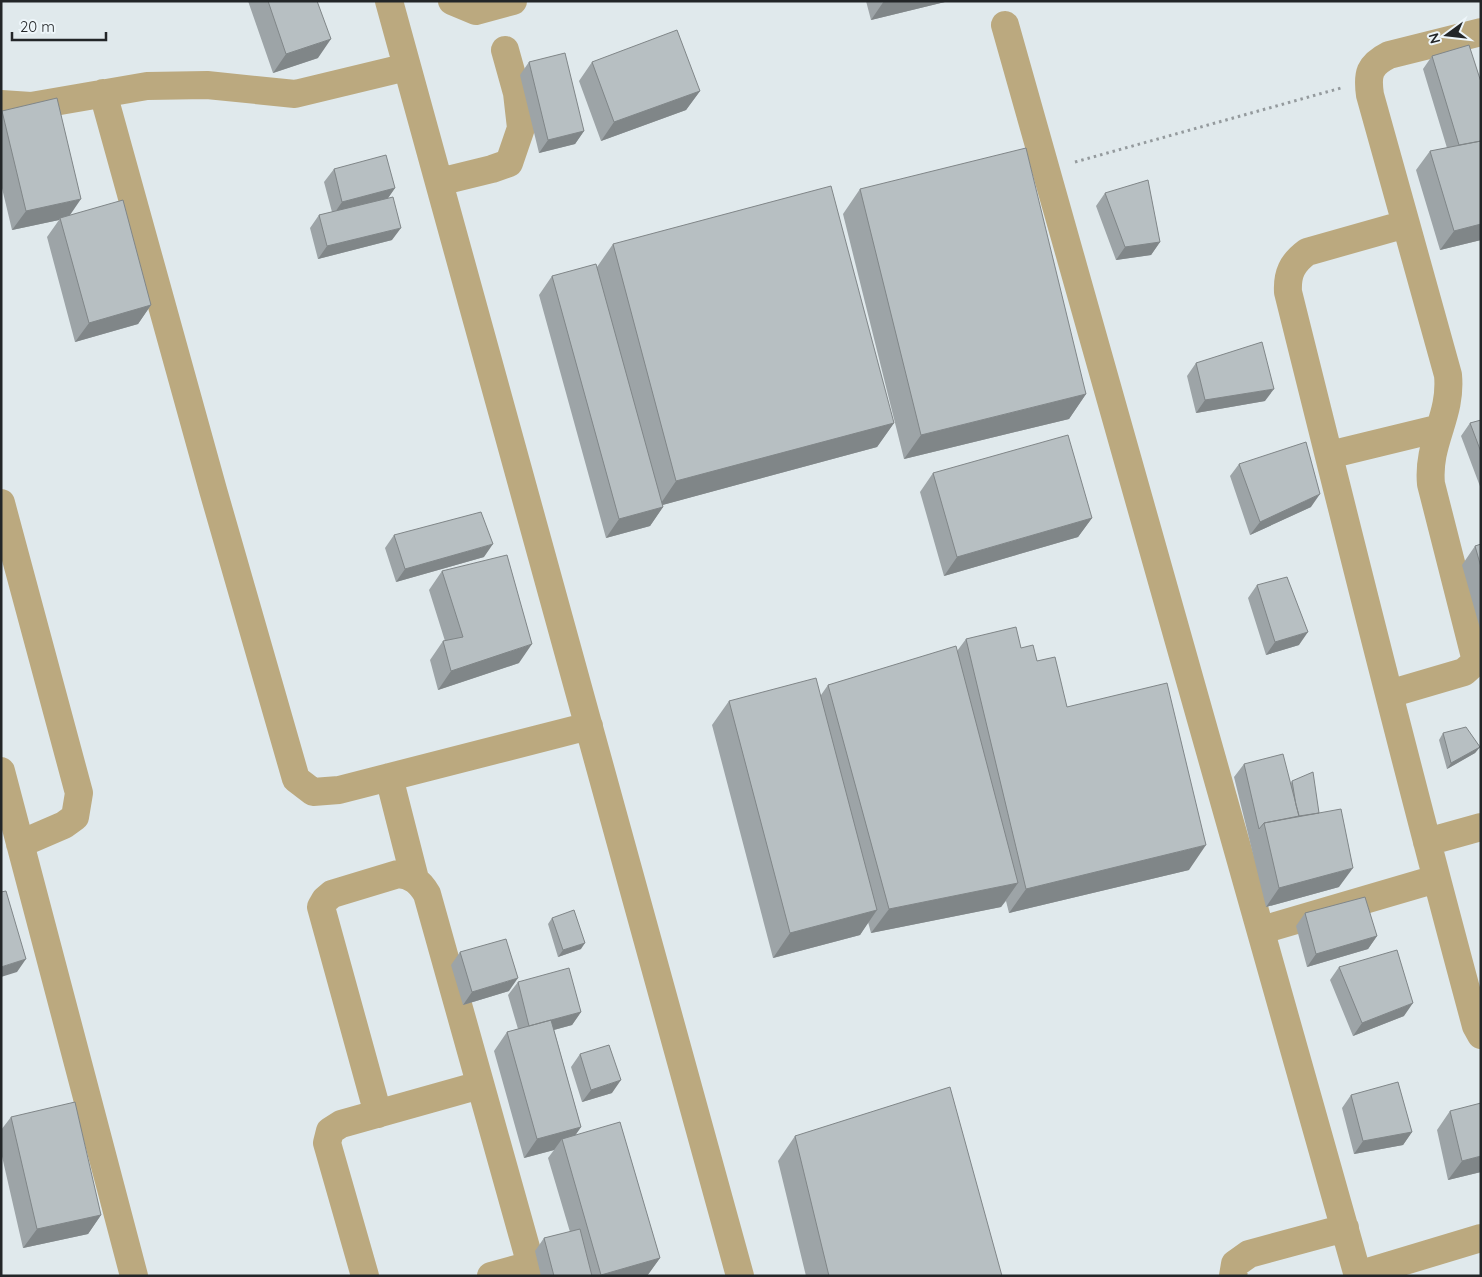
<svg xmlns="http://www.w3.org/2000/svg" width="1482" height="1277" font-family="Quicksand,sans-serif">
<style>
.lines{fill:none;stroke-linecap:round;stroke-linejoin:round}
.path{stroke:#949a9d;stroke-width:3;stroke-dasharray:2.5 4;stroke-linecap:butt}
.minor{stroke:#bba97f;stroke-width:28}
.wall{fill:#9da4a7}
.shaded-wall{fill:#808688}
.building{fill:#b7bfc2;stroke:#808688}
</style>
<rect width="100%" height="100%" fill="#e0e9ec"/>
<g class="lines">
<!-- path -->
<path class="path" d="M1075 162 1341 88"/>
<!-- minor -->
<path class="minor" d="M389 1 740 1276
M452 1 476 11 513 1
M1005 25 1358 1276
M103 93 213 490 296 779 313 792 339 790 589 726
M1 104 31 106 147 86 207 85 295 94 407 67
M439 182 492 169 509 163 521 128 517 93 505 50
M1406 224 1370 95C1367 74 1369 65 1389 55L1481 32
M1329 455 1440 428
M1 503 79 793 75 817 64 825 20 844
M1389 694 1464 672 1473 664 1475 657 1431 484C1427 442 1452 417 1448 375L1406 224 1307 252C1292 263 1287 274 1288 292 1349 537 1410 782 1476 1026L1481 1035
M1 771 134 1276
M389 777 415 879
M1427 842 1481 827
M1262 930 1436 879
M378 1114 321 907 325 900 332 894 398 874C412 875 420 882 427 894L534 1276
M1358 1275 1481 1238
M365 1276 327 1143 330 1131 341 1124 480 1085
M491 1276 531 1265
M1233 1276 1235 1264 1249 1254 1345 1228"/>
</g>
<!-- wall -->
<path class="wall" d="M248 1H317L318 58 273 73Z
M866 1H949L871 20Z
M1432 56 1481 82V240L1440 250 1416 170 1430 151 1447 148 1423 69Z
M529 62 584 131 575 144 539 153 520 75Z
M592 62 700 91 686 110 601 141 579 81Z
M2 111 69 215 151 305 138 324 75 342 47 237 59 220 12 230 1 184Z
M334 169 395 188 388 198 392 240 318 259 310 228 319 215 332 212 324 182Z
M860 189 1086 394 1069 419 904 459 843 214Z
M1105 193 1160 242 1151 255 1116 260 1096 206Z
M613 244 894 423 877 447 662 505 663 507 650 526 606 538 539 295 552 276 597 267Z
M1196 363 1265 401 1196 413 1187 376Z
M1481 420V489L1461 436 1470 423Z
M1239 464 1311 507 1250 535 1230 476Z
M933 473 1092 518 1078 537 944 576 920 492Z
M394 535 484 557 396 582 385 548Z
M1481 544V632L1462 565 1475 546Z
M442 571 519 663 438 690 430 660 443 641H445L429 590Z
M1257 585 1299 645 1266 655 1248 598Z
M966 639 1021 648 1037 661 1067 707 1189 870 1009 913 1006 901 1001 907 871 933 868 922 860 935 773 958 712 725 729 701 821 695 828 685 957 651Z
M1443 733 1480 747 1475 753 1447 769 1439 740Z
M1244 764 1291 783 1292 781 1319 813 1339 887 1266 907 1234 777Z
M1305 913 1377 936 1368 949 1307 967 1296 926Z
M552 918 581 949 558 957 548 924Z
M460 952 509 991 463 1005 451 965Z
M1339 967 1404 1016 1353 1036 1330 980Z
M518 982 581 1012 572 1025 554 1030 581 1127 575 1135 660 1258 647 1276H541L535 1251 544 1238 570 1232 548 1158 554 1150 524 1158 494 1051 507 1032 518 1029 508 995Z
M580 1054 612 1093 582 1102 571 1067Z
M1351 1095 1412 1132 1403 1145 1354 1154 1342 1108Z
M1450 1111 1481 1172 1448 1180 1437 1130Z
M11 1117 101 1215 88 1234 23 1248 1 1152V1130Z
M795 1136 1002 1276H806L778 1161Z"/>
<!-- shaded-wall -->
<path class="shaded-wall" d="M884 1H949L871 20Z
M331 39 318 58 273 73 286 54Z
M700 91 686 110 601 141 614 122Z
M584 131 575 144 539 153 548 140Z
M395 188 386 201 333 215 342 202Z
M81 199 68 218H60L59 220 12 230 26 211Z
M1481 224V240L1440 250 1454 231Z
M401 228 392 240 318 259 327 246Z
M1160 242 1151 255 1116 260 1125 247Z
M151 305 138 324 75 342 89 323Z
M1274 389 1265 401 1196 413 1205 400Z
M1086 394 1069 419 904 459 921 435Z
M894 423 877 447 659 506 676 481Z
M1320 494 1311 507 1250 535 1260 522Z
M663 507 650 526 606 538 619 519Z
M1092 518 1078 537 944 576 957 557Z
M493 544 484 557 396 582 405 569Z
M1308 632 1299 645 1266 655 1275 642Z
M532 644 519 663 438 690 451 671Z
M1480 747 1475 753 1447 769 1451 763Z
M1206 845 1189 870 1009 913 1026 889Z
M1353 868 1339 887 1266 907 1279 888Z
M1018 883 1001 907 871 933 889 909Z
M877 910 860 935 773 958 790 933Z
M1377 936 1368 949 1307 967 1316 954Z
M585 943 581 949 558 957 563 950Z
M26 959 17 972 1 977V967Z
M518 978 509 991 463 1005 472 992Z
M1413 1003 1404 1016 1353 1036 1362 1023Z
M581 1012 572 1025 520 1039 529 1026Z
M621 1080 612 1093 582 1102 591 1090Z
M581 1127 568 1146 562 1139 554 1150 524 1158 537 1139Z
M1412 1132 1403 1145 1354 1154 1363 1141Z
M1481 1156V1172L1448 1180 1462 1161Z
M101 1215 88 1234 23 1248 37 1229Z
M660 1258 647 1276H601V1275Z"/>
<!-- building -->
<path class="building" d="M268 1H317L331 39 286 54Z
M677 30 700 91 614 122 592 62Z
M1469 45 1481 82V141L1459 145 1432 56Z
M565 53 584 131 548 140 529 62Z
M57 98 81 199 26 211 2 111Z
M1481 141V224L1454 231 1430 151Z
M1026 148 1086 394 921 435 860 189Z
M386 155 395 188 342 202 334 169Z
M1148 180 1160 242 1125 247 1105 193Z
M831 186 894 423 676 481 613 244Z
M393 197 401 228 327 246 319 215Z
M123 200 151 305 89 323 60 218Z
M596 264 663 507 619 519 552 276Z
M1262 342 1274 389 1205 400 1196 363Z
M1481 420V452L1470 423Z
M1068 435 1092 518 957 557 933 473Z
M1306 442 1320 494 1260 522 1239 464Z
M481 512 493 544 405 569 394 535Z
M1481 544V567L1475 546Z
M507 555 532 644 451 671 443 641 463 637 442 571Z
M1287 577 1308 632 1275 642 1257 585Z
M1016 627 1021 648 1033 645 1037 661 1055 657 1067 707 1167 683 1206 845 1026 889 966 639Z
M956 646 1018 883 889 909 828 685Z
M816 678 877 910 790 933 729 701Z
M1466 727 1480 747 1451 763 1443 733Z
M1283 754 1299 816 1264 823 1259 829 1244 764Z
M1313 772 1319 813 1299 816 1296 805 1292 781Z
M1341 809 1353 868 1279 888 1264 823Z
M6 891 26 959 1 967V892Z
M1365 897 1377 936 1316 954 1305 913Z
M574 910 585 943 563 950 552 918Z
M506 939 518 978 472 992 460 952Z
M1397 950 1413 1003 1362 1023 1339 967Z
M569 968 581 1012 529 1026 518 982Z
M551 1020 581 1127 537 1139 507 1032Z
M609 1045 621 1080 591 1090 580 1054Z
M1398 1082 1412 1132 1363 1141 1351 1095Z
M950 1087 1002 1276H829L795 1136Z
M75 1102 101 1215 37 1229 11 1117Z
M1481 1103V1156L1462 1161 1450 1111Z
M620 1122 660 1258 601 1275 562 1139Z
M580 1229 592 1276H554L544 1238Z"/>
<!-- border -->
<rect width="1482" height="1277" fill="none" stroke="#232628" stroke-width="5"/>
<!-- north arrow -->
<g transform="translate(1447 35) rotate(255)" stroke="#eef6fa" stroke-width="4" paint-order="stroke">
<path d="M0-4L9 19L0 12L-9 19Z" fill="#232628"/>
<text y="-8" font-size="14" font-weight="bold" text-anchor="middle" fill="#232628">N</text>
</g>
<!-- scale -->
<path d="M12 32v8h94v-8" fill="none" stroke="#232628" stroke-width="2.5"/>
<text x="20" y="32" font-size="15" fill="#232628" stroke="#eef6fa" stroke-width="4" paint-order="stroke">20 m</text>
</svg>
